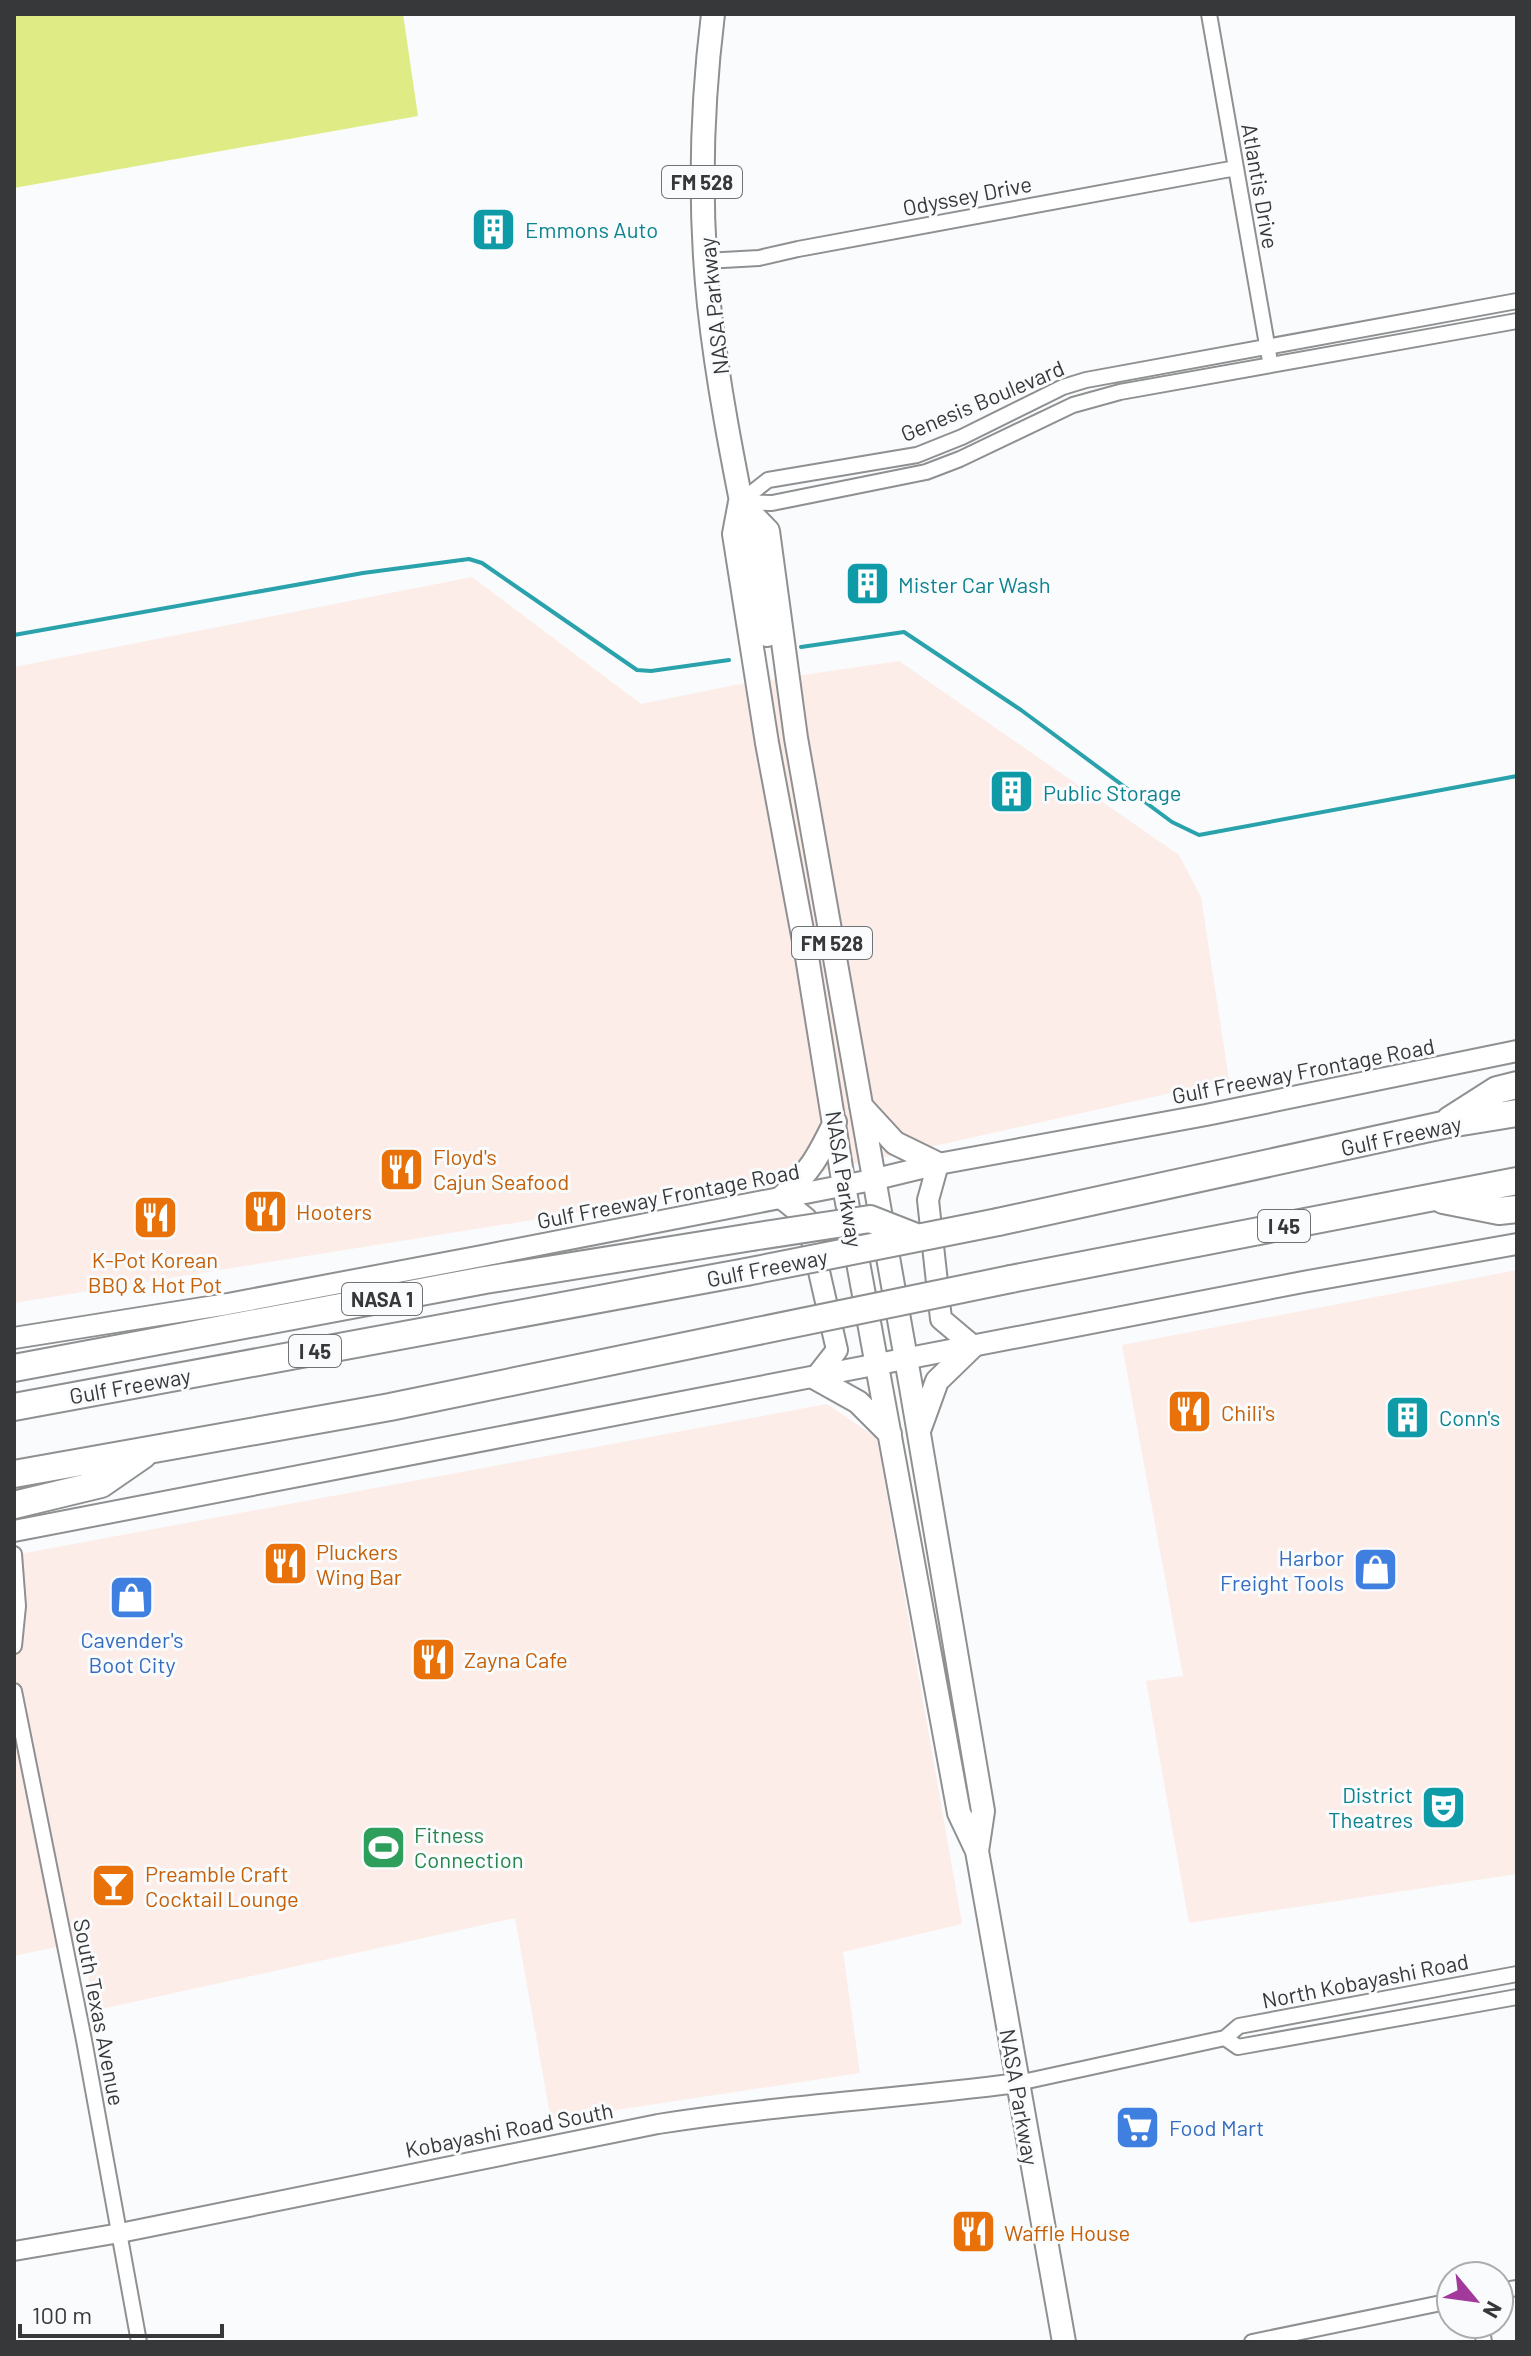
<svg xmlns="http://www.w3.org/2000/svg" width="1531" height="2356" font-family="Barlow,sans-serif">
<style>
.commercial{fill:#fdede8}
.green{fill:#dfec85}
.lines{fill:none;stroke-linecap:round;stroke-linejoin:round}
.stream{stroke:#2aa2ac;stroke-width:4}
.minor-casing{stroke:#8e9091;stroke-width:18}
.tertiary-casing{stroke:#8e9091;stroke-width:22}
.secondary-casing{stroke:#8e9091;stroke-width:24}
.primary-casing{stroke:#8e9091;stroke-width:26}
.motorway-casing{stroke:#8e9091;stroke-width:30}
.minor{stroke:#fff;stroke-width:14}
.tertiary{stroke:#fff;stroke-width:18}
.secondary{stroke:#fff;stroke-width:20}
.primary{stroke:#fff;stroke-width:22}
.motorway{stroke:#fff;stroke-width:26}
.motorway-bridge-casing{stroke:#8e9091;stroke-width:30;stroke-linecap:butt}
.motorway-bridge{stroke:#fff;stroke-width:26}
.labels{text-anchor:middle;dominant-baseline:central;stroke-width:6;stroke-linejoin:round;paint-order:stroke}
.shield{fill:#f9fbfd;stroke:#717274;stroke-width:2}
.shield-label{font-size:20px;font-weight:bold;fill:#373839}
.street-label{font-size:22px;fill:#373839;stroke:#f9fbfd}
.culture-label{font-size:22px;fill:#0d838f;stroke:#f9fbfd;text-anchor:start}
.food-label{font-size:22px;fill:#c56008;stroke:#f9fbfd;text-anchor:start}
.shop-label{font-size:22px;fill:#366cbe;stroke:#f9fbfd;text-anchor:end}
.leisure-label{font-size:22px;fill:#27864d;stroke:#f9fbfd;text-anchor:start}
</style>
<rect width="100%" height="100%" fill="#f9fbfd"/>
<!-- commercial -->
<path class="commercial" d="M472 577 641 704 735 685 899 661 1179 855 1201 897 1229 1080 782 1180 14 1303V667Z
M1517 1270V1874L1189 1923 1146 1681 1183 1676 1122 1345Z
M827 1404 877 1438 962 1924 843 1952 860 2073 551 2120 515 1918 92 2011 85 1941 14 1956V1555Z"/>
<!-- green -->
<path class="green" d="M14 14H403L418 116 14 188Z"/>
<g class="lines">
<!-- stream -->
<path class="stream" d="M14 635 363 573 469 559 482 563 637 670 651 671 729 660
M801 647 904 632 1021 710 1172 822 1199 835 1517 776"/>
<defs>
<path id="minor" d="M1209 14 1269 356
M705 261 759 258 798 249 1236 168
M740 502 768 480 917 455 962 437 1063 387 1086 380 1517 301
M740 502 772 503 926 472 960 459 1073 405 1120 392 1517 321
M14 1554 18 1606 14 1646
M14 1691 84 2040 139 2342
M1225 2038 1238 2047 1517 1997
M1018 2083 1225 2038 1239 2026 1517 1974
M1499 2291 1517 2288
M1481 2324 1484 2342
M1252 2342 1451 2301"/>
<path id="tertiary" d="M14 2251 120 2233 658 2124C777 2105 898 2099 1018 2083"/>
<path id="secondary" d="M938 1164 928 1200 941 1319 973 1346
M781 1198 807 1219 837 1350 815 1378
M14 1338 228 1304 482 1256 872 1180 938 1164 1206 1115 1517 1051
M14 1531 1303 1282 1517 1244"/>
<path id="primary" d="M713 14C701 111 699 208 709 305 721 416 747 525 767 635
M740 502 734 534 767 743 807 957 844 1186 959 1813 977 1851 1064 2342
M740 502 768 531 796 738 911 1387 983 1811 977 1851
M861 1106 895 1143 938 1164
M781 1198C810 1172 818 1157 835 1122
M815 1378 858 1402 890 1434
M920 1428 937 1381 973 1346"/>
<path id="motorway" d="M1450 1120 1497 1090 1517 1085
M1443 1200 1499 1211 1517 1209
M998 1222 1443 1125 1517 1113
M1011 1279 1517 1181
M14 1368 485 1280 752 1237
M14 1407 746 1272
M14 1474 390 1407 758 1331
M14 1505 101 1484 143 1455"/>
</defs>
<!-- minor casing -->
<use href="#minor" class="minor-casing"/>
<!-- tertiary casing -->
<use href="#tertiary" class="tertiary-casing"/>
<!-- secondary casing -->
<use href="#secondary" class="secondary-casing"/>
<!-- primary casing -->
<use href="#primary" class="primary-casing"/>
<!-- motorway casing -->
<use href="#motorway" class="motorway-casing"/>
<!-- minor -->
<use href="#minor" class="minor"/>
<!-- tertiary -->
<use href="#tertiary" class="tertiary"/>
<!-- secondary -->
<use href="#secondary" class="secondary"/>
<!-- primary -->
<use href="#primary" class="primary"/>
<!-- motorway -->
<use href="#motorway" class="motorway"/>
<defs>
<path id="motorway-bridge" d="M752 1237 870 1219 916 1237
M746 1272 998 1222
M758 1331 1011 1279"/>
</defs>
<!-- motorway-bridge casing -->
<use href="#motorway-bridge" class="motorway-bridge-casing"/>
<!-- motorway-bridge -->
<use href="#motorway-bridge" class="motorway-bridge"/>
</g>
<!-- icons -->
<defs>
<symbol id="building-square" viewBox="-11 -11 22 22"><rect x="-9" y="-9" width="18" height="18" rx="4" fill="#0f9aa8" stroke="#f9fbfd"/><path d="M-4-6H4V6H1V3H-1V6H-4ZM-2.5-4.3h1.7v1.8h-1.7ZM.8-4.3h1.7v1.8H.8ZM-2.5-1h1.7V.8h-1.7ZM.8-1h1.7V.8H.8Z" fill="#fff"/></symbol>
<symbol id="restaurant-square" viewBox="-11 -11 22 22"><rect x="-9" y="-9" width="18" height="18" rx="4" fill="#e8710a" stroke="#f9fbfd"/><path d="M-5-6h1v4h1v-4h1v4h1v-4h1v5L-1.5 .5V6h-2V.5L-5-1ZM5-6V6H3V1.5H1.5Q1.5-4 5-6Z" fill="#fff"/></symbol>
<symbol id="shop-square" viewBox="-11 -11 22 22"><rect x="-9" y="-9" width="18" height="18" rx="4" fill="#3f7fe0" stroke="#f9fbfd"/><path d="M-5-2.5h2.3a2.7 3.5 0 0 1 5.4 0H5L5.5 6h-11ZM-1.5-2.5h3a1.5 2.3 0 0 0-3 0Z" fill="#fff"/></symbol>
<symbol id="theatre-square" viewBox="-11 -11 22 22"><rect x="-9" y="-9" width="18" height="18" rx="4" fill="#0f9aa8" stroke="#f9fbfd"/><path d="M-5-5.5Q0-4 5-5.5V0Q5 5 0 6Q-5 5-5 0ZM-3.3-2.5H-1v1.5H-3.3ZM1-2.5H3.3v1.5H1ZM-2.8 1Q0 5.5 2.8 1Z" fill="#fff"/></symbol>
<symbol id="stadium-square" viewBox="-11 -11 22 22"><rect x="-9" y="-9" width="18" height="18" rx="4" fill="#2e9e5b" stroke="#f9fbfd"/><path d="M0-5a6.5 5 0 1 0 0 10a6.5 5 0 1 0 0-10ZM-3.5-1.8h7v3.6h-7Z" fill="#fff"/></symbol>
<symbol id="bar-square" viewBox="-11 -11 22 22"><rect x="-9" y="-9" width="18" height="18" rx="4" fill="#e8710a" stroke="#f9fbfd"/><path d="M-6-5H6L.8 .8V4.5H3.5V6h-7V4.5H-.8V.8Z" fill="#fff"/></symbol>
<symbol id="supermarket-square" viewBox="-11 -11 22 22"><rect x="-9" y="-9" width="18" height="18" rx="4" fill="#3f7fe0" stroke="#f9fbfd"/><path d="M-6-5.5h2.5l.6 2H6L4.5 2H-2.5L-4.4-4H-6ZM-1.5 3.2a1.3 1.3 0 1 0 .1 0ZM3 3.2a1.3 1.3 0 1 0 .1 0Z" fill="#fff"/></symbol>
</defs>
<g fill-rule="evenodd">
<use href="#building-square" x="468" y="204" width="51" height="51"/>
<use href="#building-square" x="842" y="558" width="51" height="51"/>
<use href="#building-square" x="986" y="766" width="51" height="51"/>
<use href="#restaurant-square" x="376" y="1144" width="51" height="51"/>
<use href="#restaurant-square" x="240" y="1186" width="51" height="51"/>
<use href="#restaurant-square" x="130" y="1192" width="51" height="51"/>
<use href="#restaurant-square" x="1164" y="1386" width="51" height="51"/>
<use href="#building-square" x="1382" y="1392" width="51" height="51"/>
<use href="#restaurant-square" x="260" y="1538" width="51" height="51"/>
<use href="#shop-square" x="1350" y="1544" width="51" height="51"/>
<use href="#shop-square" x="106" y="1572" width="51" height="51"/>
<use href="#restaurant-square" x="408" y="1634" width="51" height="51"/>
<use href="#theatre-square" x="1418" y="1782" width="51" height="51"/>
<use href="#stadium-square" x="358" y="1822" width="51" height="51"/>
<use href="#bar-square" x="88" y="1860" width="51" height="51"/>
<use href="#supermarket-square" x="1112" y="2102" width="51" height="51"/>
<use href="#restaurant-square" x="948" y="2206" width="51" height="51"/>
</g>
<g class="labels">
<!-- shield labels -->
<g class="shield">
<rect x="662" y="166" width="80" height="32" rx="6"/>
<rect x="792" y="927" width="80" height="32" rx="6"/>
<rect x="1258" y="1210" width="52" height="32" rx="6"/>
<rect x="342" y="1283" width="80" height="32" rx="6"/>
<rect x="289" y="1335" width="52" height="32" rx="6"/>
</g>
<g class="shield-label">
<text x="702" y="182">FM 528</text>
<text x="832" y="943">FM 528</text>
<text x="1284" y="1226">I 45</text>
<text x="382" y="1299">NASA 1</text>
<text x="315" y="1351">I 45</text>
</g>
<!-- street labels -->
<g class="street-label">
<text transform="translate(1261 186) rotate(80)">Atlantis Drive</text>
<text transform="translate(967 195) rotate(-11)">Odyssey Drive</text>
<text transform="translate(713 306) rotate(-96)">NASA Parkway</text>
<text transform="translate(982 400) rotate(-23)">Genesis Boulevard</text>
<text transform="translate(1303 1070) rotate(-11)">Gulf Freeway Frontage Road</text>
<text transform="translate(1401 1135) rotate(-12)">Gulf Freeway</text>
<text transform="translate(845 1179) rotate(81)">NASA Parkway</text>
<text transform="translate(668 1195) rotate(-11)">Gulf Freeway Frontage Road</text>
<text transform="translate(767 1267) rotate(-11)">Gulf Freeway</text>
<text transform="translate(130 1385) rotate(-10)">Gulf Freeway</text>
<text transform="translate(1365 1980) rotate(-11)">North Kobayashi Road</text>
<text transform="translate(100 2012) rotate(79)">South Texas Avenue</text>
<text transform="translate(1020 2097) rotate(80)">NASA Parkway</text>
<text transform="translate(509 2129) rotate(-11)">Kobayashi Road South</text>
</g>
<!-- culture labels -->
<g class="culture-label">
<text x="525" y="229">Emmons Auto</text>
<text x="898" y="584">Mister Car Wash</text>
<text x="1043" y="792">Public Storage</text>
<text x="1439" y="1417">Conn's</text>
<text x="1413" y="1794" text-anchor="end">District<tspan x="1413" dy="25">Theatres</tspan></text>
</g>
<!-- food labels -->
<g class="food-label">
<text x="433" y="1156">Floyd's<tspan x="433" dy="25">Cajun Seafood</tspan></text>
<text x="296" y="1211">Hooters</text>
<text x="155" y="1259" text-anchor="middle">K-Pot Korean<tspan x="155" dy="25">BBQ &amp; Hot Pot</tspan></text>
<text x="1221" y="1412">Chili's</text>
<text x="316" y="1551">Pluckers<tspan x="316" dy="25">Wing Bar</tspan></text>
<text x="464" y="1659">Zayna Cafe</text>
<text x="145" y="1873">Preamble Craft<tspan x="145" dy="25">Cocktail Lounge</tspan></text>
<text x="1004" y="2232">Waffle House</text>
</g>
<!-- shop labels -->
<g class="shop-label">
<text x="1344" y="1557">Harbor<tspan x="1344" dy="25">Freight Tools</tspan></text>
<text x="132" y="1639" text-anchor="middle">Cavender's<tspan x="132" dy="25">Boot City</tspan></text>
<text x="1169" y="2127" text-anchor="start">Food Mart</text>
</g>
<!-- leisure labels -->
<g class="leisure-label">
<text x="414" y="1834">Fitness<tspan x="414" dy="25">Connection</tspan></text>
</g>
</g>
<!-- border -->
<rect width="1531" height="2356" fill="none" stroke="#373839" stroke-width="32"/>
<!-- north arrow -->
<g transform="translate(1475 2300) rotate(119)"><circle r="38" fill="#f9fbfd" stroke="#abadaf" stroke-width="2"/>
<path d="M0-6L14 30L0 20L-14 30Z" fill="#a23a9c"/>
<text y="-12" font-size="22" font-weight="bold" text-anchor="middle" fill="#373839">N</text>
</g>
<!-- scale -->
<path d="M20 2324v12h202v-12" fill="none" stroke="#373839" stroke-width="4"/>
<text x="32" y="2324" font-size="24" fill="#373839" stroke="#f9fbfd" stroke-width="6" paint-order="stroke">100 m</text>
</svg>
